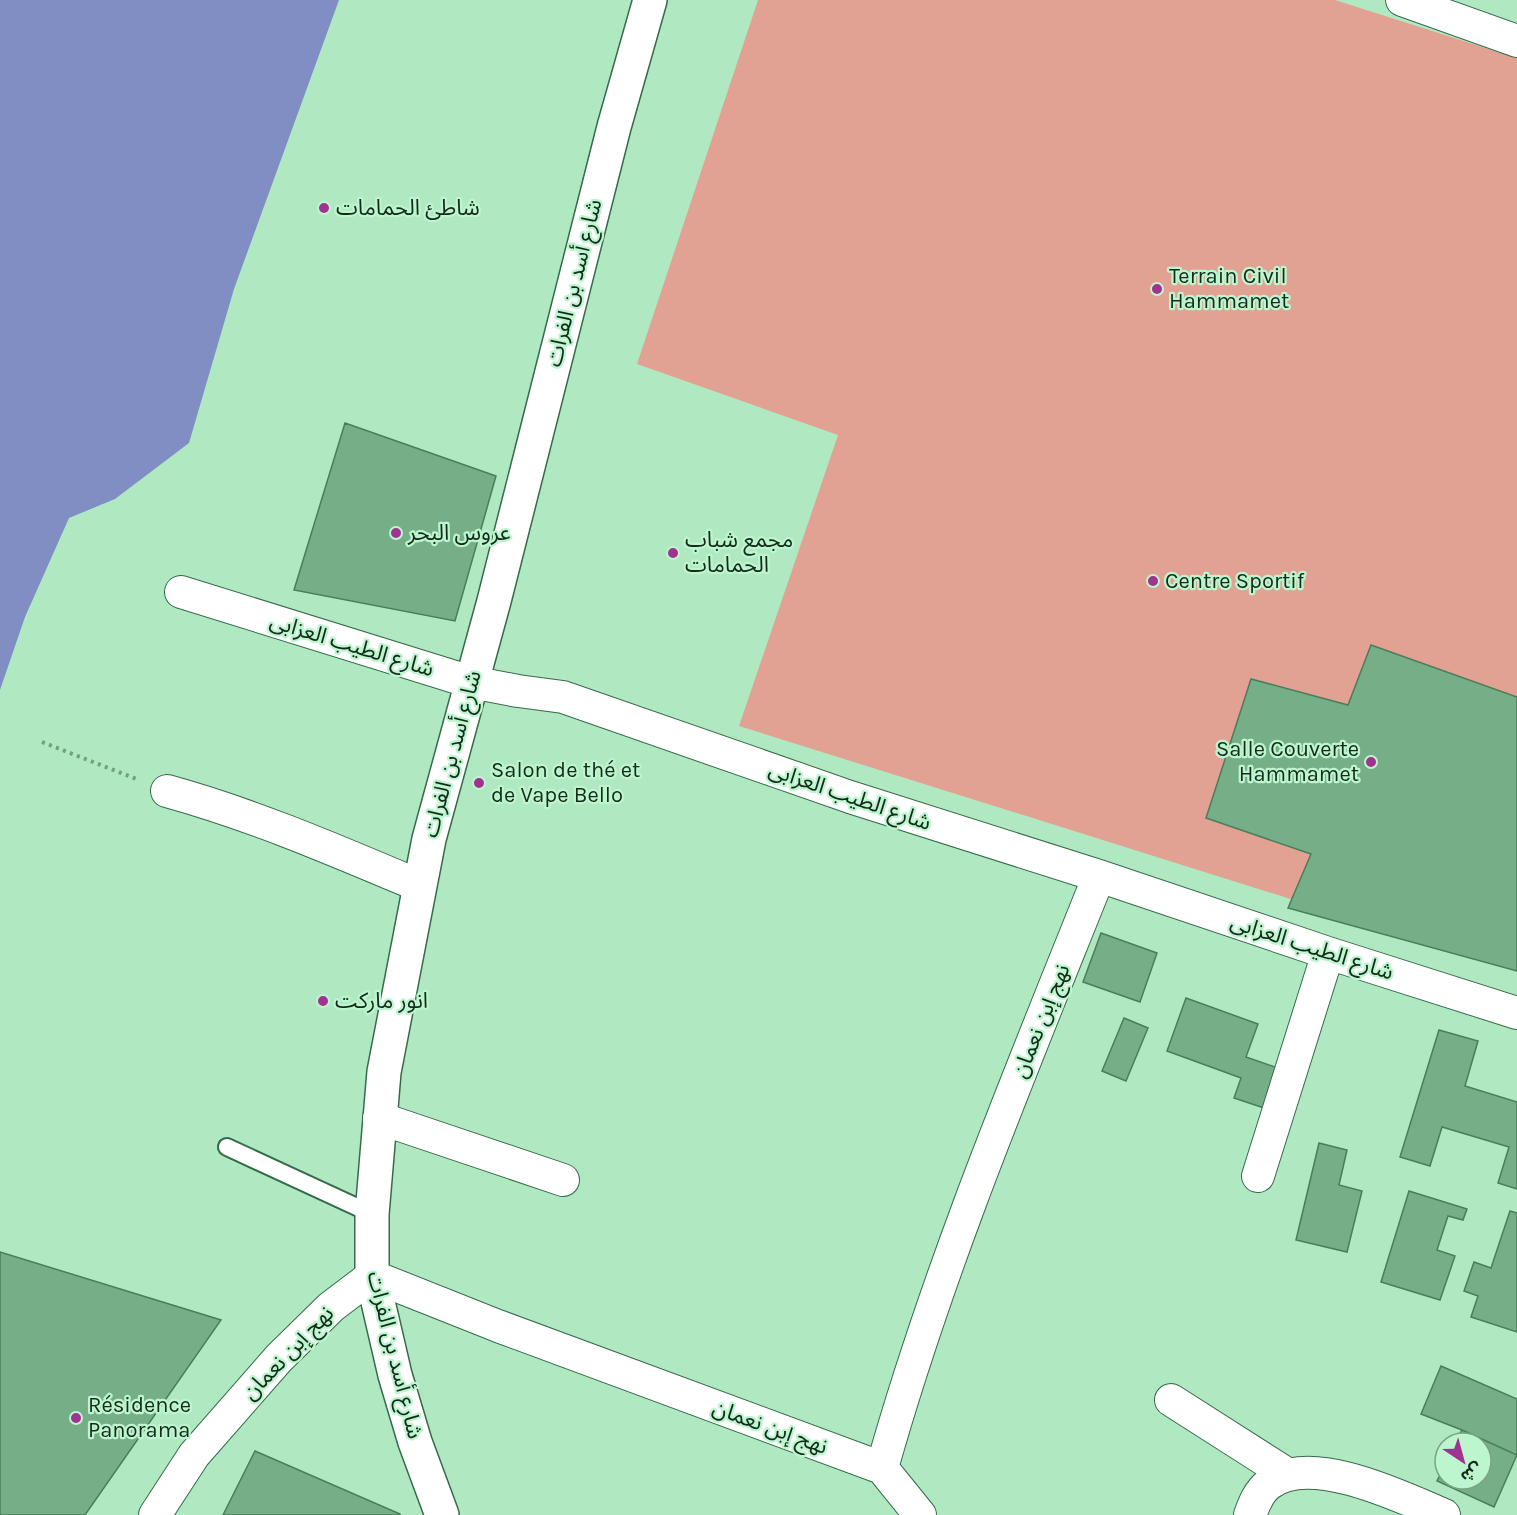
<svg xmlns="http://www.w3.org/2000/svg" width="1517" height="1515" font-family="Karla,'Noto Sans Arabic',sans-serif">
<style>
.green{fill:#e2a293}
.water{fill:#818ec3}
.building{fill:#76ae88;stroke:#497e5b;stroke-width:1.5}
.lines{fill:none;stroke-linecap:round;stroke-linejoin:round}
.lane-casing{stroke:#356b48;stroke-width:20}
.street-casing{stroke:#356b48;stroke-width:34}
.secondary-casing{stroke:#356b48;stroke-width:36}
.path{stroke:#739f80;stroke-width:4;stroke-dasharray:3 4.5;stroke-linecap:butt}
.lane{stroke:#fff;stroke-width:16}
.street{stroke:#fff;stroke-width:32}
.secondary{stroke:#fff;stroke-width:33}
.poi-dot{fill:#a03290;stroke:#bdf6ce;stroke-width:2}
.labels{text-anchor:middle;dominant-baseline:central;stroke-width:4.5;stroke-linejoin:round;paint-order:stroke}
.poi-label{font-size:22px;fill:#142b1c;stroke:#bdf6ce;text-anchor:start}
.street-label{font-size:22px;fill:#142b1c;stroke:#bdf6ce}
</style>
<rect width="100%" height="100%" fill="#b0e9c1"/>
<!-- green -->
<path class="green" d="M758 0H1335L1517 58V970L739 726 838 435 637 364Z"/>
<!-- water -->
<path class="water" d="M0 0H339L234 289 189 443 115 499 69 518 25 617 0 690Z"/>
<!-- building -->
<path class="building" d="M345 423 496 476 455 621 294 590Z
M1371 645 1517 697V971L1288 908 1311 854 1206 818 1251 679 1348 705Z
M1101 933 1157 953 1140 1002 1083 982Z
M1186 998 1258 1024 1246 1057 1278 1068 1264 1108 1234 1098 1241 1078 1167 1051Z
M1124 1018 1148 1028 1126 1081 1102 1071Z
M1439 1030 1478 1041 1465 1086 1517 1102V1189L1498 1183 1509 1147 1442 1127 1430 1166 1400 1157Z
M1319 1143 1347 1150 1339 1185 1362 1191 1347 1252 1296 1240Z
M1409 1191 1467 1209 1463 1220 1448 1216 1437 1250 1455 1256 1440 1300 1381 1282Z
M1510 1211 1517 1213V1332L1471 1317 1478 1296 1464 1291 1474 1262 1491 1268Z
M0 1252 221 1320 85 1515H0Z
M1441 1366 1517 1399V1455L1462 1430 1421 1414Z
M1462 1430 1517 1455 1494 1507 1437 1481 1445 1465V1479H1481V1443H1455Z
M255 1451 400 1514V1515H223Z"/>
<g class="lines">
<defs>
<path id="lane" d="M227 1147 372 1214"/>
<path id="street" d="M1402 0 1517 41
M181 592 471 682 518 691 563 697 850 797 1099 876 1328 953 1517 1013
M167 791C254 815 337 851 420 886
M379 1118 563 1180
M1258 1176 1328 953
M1171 1400 1287 1474
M882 1468 920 1515
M155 1515 194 1455 279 1358 331 1307 372 1276 498 1326 882 1468C939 1266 1021 1071 1099 876
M1250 1515C1254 1504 1259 1491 1269 1484 1310 1452 1402 1497 1444 1515"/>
<path id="secondary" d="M442 1515 415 1442 395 1375 372 1276V1214L384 1072 429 839 494 601 614 127 650 0"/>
</defs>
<!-- lane casing -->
<use href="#lane" class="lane-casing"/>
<!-- street casing -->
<use href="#street" class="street-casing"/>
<!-- secondary casing -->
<use href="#secondary" class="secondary-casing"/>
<!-- path -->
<path class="path" d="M42 742 139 780"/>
<!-- lane -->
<use href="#lane" class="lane"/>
<!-- street -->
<use href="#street" class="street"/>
<!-- secondary -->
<use href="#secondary" class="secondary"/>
</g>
<!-- markers -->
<g class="poi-dot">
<circle cx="324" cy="208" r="6"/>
<circle cx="1157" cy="289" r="6"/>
<circle cx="396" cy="533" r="6"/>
<circle cx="673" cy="553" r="6"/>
<circle cx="1153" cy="581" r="6"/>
<circle cx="1371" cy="762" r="6"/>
<circle cx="479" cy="783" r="6"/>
<circle cx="323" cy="1001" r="6"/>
<circle cx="76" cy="1418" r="6"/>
</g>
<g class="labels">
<!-- poi labels -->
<g class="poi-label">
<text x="336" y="208">شاطئ الحمامات</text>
<text x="1169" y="276">Terrain Civil<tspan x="1169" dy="25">Hammamet</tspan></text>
<text x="408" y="533">عروس البحر</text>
<text x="685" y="540">مجمع شباب<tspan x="685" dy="25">الحمامات</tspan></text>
<text x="1165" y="581">Centre Sportif</text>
<text x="1359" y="749" text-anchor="end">Salle Couverte<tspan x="1359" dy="25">Hammamet</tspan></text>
<text x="491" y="770">Salon de thé et<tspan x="491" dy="25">de Vape Bello</tspan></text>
<text x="335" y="1001">انور ماركت</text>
<text x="88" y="1405">Résidence<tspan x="88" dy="25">Panorama</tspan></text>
</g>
<!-- street labels -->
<g class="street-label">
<text transform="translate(574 283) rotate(-76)">شارع أسد بن الفرات</text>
<text transform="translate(352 645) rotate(17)">شارع الطيب العزابى</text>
<text transform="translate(452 754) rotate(-75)">شارع أسد بن الفرات</text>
<text transform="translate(850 796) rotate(19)">شارع الطيب العزابى</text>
<text transform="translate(1312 947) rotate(18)">شارع الطيب العزابى</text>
<text transform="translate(1041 1021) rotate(-68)">نهج إبن نعمان</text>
<text transform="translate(288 1353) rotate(-46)">نهج إبن نعمان</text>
<text transform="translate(395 1355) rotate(76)">شارع أسد بن الفرات</text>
<text transform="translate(770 1427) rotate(20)">نهج إبن نعمان</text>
</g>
</g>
<!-- north arrow -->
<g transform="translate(1463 1461) rotate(144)"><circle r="28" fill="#bdf6ce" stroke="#79a587" stroke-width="1.5"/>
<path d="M0-4.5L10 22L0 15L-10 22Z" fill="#a03290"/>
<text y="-9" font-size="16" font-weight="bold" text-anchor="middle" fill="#142b1c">ش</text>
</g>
</svg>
